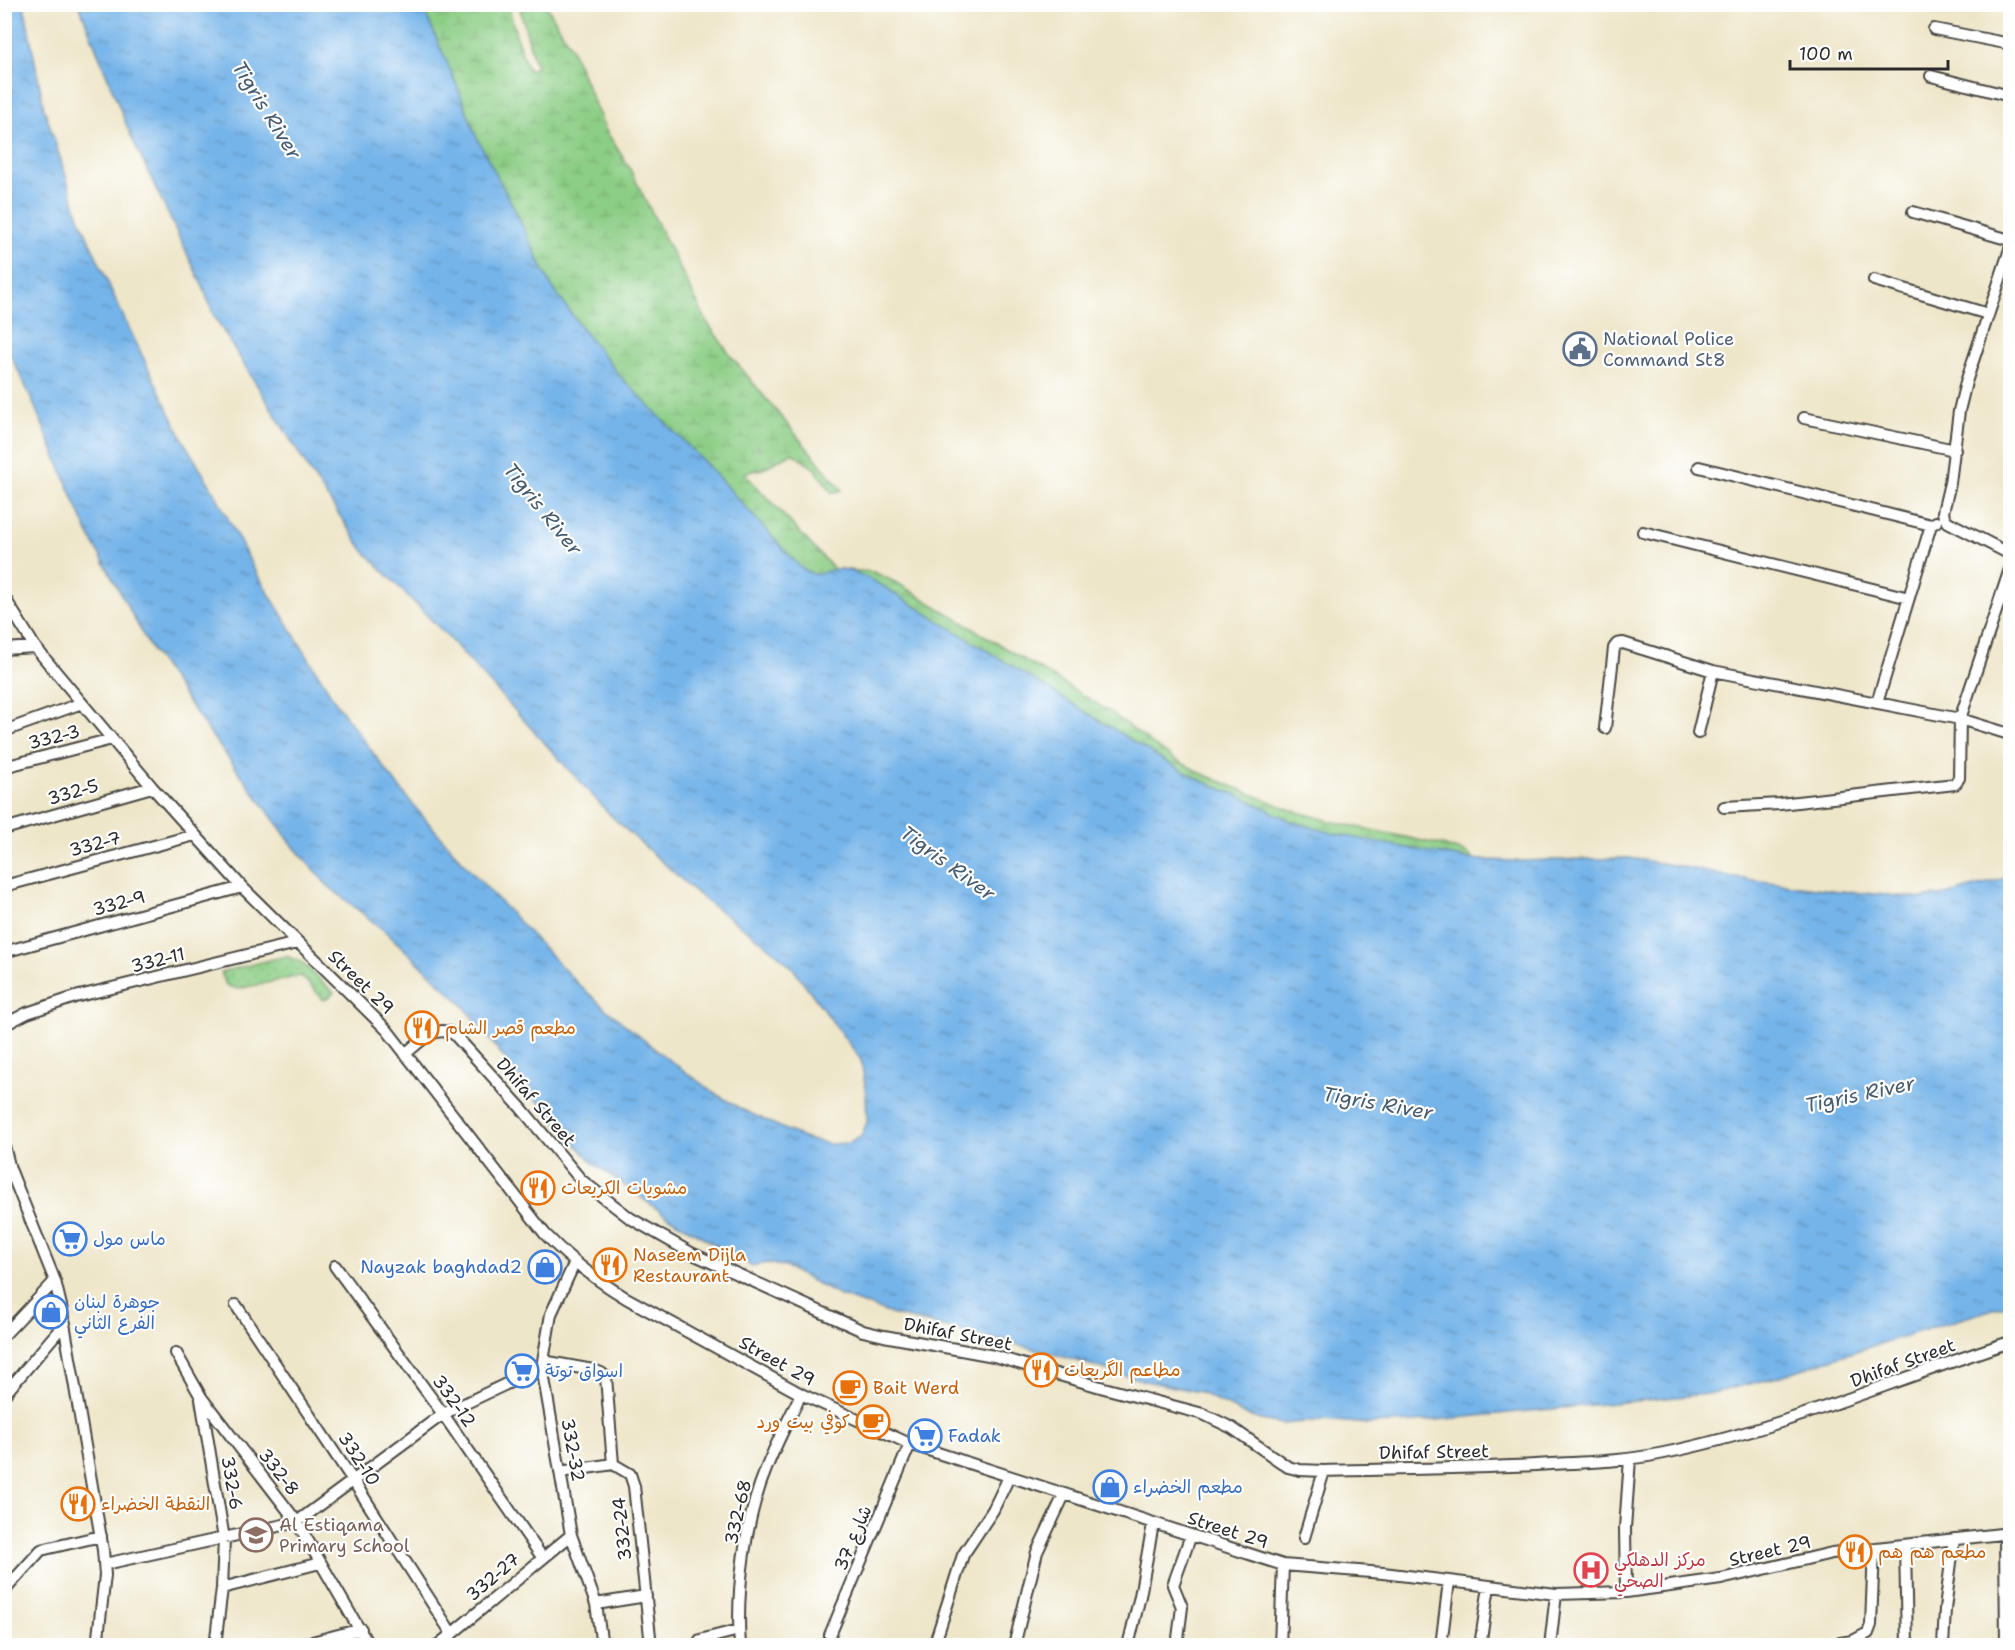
<svg xmlns="http://www.w3.org/2000/svg" width="2015" height="1650" font-family="'Shantell Sans','Playpen Sans Arabic',sans-serif">
<style>
.grass{fill:url(#grass-dots);stroke:#5c7c58;stroke-width:1.5}
.wetland{fill:url(#wetland-marsh);stroke:#5c7c58;stroke-width:1.5}
.water{fill:url(#water-ripples);stroke:#50708a;stroke-width:1.5}
.lines{fill:none;stroke-linecap:round;stroke-linejoin:round}
.minor-casing{stroke:#484743;stroke-width:14}
.minor{stroke:#fff;stroke-width:10}
.labels{text-anchor:middle;dominant-baseline:central;stroke-width:4.5;stroke-linejoin:round;paint-order:stroke}
.service-label{font-size:18px;fill:#4e5e75;stroke:#fff;text-anchor:start}
.street-label{font-size:18px;fill:#2b2b2b;stroke:#fff}
.food-label{font-size:18px;fill:#c56008;stroke:#fff;text-anchor:start}
.shop-label{font-size:18px;fill:#366cbe;stroke:#fff;text-anchor:start}
.education-label{font-size:18px;fill:#785e54;stroke:#fff;text-anchor:start}
.health-label{font-size:18px;fill:#be3a42;stroke:#fff;text-anchor:start}
.water-label{font-size:20px;font-style:italic;fill:#455b6e;stroke:#fff}
</style>
<defs>
<pattern id="grass-dots" width="8" height="8" patternUnits="userSpaceOnUse" patternTransform="scale(1.5)"><rect width="8" height="8" fill="#8dce86"/><path d="M2 2h.1M6 6h.1" fill="none" stroke="#7ab174" stroke-width="1.8" stroke-linecap="round"/></pattern>
<pattern id="wetland-marsh" width="20" height="14" patternUnits="userSpaceOnUse" patternTransform="scale(1.5)"><rect width="20" height="14" fill="#8dce86"/><path d="M1 5h8M5 5V1M11 12h8M15 12V8" fill="none" stroke="#7ab174"/></pattern>
<pattern id="water-ripples" width="26" height="14" patternUnits="userSpaceOnUse" patternTransform="scale(1.5)"><rect width="26" height="14" fill="#75b4e9"/><path d="M2 4q2-2 4 0t4 0M15 11q2-2 4 0t4 0" fill="none" stroke="#6093bd"/></pattern>
</defs>
<rect width="100%" height="100%" fill="#fff"/>
<filter id="ink" filterUnits="userSpaceOnUse"><feTurbulence type="fractalNoise" baseFrequency=".0167" numOctaves="2"/><feDisplacementMap in="SourceGraphic" scale="12" xChannelSelector="R" yChannelSelector="G"/><feConvolveMatrix kernelMatrix="1 2 1 2 8 2 1 2 1" color-interpolation-filters="sRGB"/></filter>
<filter id="wash" filterUnits="userSpaceOnUse"><feTurbulence type="fractalNoise" baseFrequency=".008" numOctaves="4" result="noise"/><feDisplacementMap in="SourceGraphic" scale="24" xChannelSelector="R" yChannelSelector="G"/><feGaussianBlur stdDeviation="1.35" result="paint"/><feColorMatrix in="noise" values="0 0 0 0 0 0 0 0 0 0 0 0 0 0 0 0 0 1.4 0 .05"/><feComposite in="paint" operator="in"/></filter>
<g filter="url(#wash)">
<rect width="100%" height="100%" fill="#eee6c9"/>
<!-- grass -->
<path class="grass" d="M286 956 301 962 334 993 324 1000 301 976 237 989 226 985 221 972Z"/>
<!-- wetland -->
<path class="wetland" d="M412 5H508L518 42 528 70 536 68 519 5H546L570 45 606 131 629 167 707 322 730 355 842 490 832 493 815 469 792 453 762 469 744 473 834 569 874 572 901 585 1109 711 1155 746 1176 760 1205 775 1291 810 1334 822 1442 845 1467 853 1474 860 1520 861 1629 858 1735 878 1839 891 1922 898 1946 895 2010 877 1948 907 1467 883 1233 802 846 611 689 472 537 269Z"/>
<!-- water -->
<path class="water" d="M5 4 24 5 44 108 79 217 117 303 184 442 216 495 255 571 336 703 385 769 414 806 469 869 576 982 607 1010 664 1056 716 1094 741 1109 806 1139 829 1144 850 1143 861 1136 867 1122 866 1091 861 1060 792 967 767 945 702 898 611 816 448 637 363 550 313 476 214 316 203 287 130 134 79 5H422L456 83 477 138 514 208 550 284 583 330 620 376 711 469 799 566C822 583 819 568 840 569 854 570 869 579 881 585L1165 761 1204 782 1247 799 1291 821 1332 833 1380 843 1474 860 1520 861 1629 858 1679 866 1735 878 1839 891 1922 898 1946 895 2010 877V1304L1843 1355 1778 1377 1708 1394 1414 1422 1369 1424 1323 1420 1282 1424 1261 1420 1246 1415 1200 1392 1145 1381 1040 1350 894 1315 838 1295 786 1267 767 1263 751 1266 667 1216 592 1162 540 1104 463 1005 387 933 327 885 294 847 212 736 149 646 87 531 32 400 5 343Z"/>
</g>
<g filter="url(#ink)">
<g class="lines">
<defs>
<path id="minor" d="M1934 29 2010 44
M1931 76 2010 96
M1913 212 2010 240
M2010 249 1966 382 1959 411 1950 483 1943 512 1944 517 1948 522 2010 554
M1874 280 1988 314
M1804 418 1955 450
M1699 467 1931 525
M1643 532 1909 598
M4 597 35 647 152 787 242 887 387 1030 545 1234C569 1259 596 1280 626 1298L801 1394 910 1444 1283 1565 1383 1573 1556 1594 1626 1592 1721 1579 1832 1553 2010 1533
M4 649 35 647
M1877 703 1931 525 1936 522
M1605 728 1614 648 1617 644 1623 643 1713 671 1960 719 2009 734
M4 731 82 703
M1698 733 1713 671
M4 767 112 739
M1724 807 1780 804 1955 784 1959 778 1960 719 2010 569
M4 829 152 787
M4 886 195 835
M4 952 242 887
M4 1025 27 1013 75 997 297 943
M405 1054C420 1042 434 1024 454 1034L522 1109 581 1180 630 1218 693 1254 863 1331 884 1336 994 1356 1104 1388 1203 1414 1232 1428 1288 1467 1300 1470 1324 1471C1400 1469 1475 1469 1551 1464 1589 1462 1627 1461 1664 1453 1783 1429 1895 1379 2010 1342
M4 1146 10 1169 55 1281 61 1306 103 1550 105 1575 97 1646
M575 1262 551 1314 542 1367 571 1535 596 1604 602 1646
M335 1266 443 1414 542 1557
M236 1305 352 1479 452 1634
M4 1335 55 1281
M176 1353 201 1397 297 1522 369 1646
M543 1361 593 1370 601 1373 606 1377 613 1464 630 1474 634 1486 651 1646
M4 1395 65 1323
M201 1399 224 1539 222 1588 215 1646
M560 1472 613 1464
M2005 1533 2006 1646
M1304 1538 1324 1471
M1905 1545 1907 1646
M105 1564 297 1522 443 1414 542 1367
M222 1588 320 1563
M4 1591 41 1550 101 1536
M1626 1592 1625 1528 1630 1459
M596 1604 646 1596
M297 1646 361 1629
M437 1646 571 1535
M697 1646 700 1640 739 1630
M740 1646C736 1591 745 1520 766 1469 776 1443 789 1419 801 1394
M830 1646V1635L910 1444
M934 1646 963 1555 993 1510 1009 1477
M1014 1646 1037 1552 1064 1495
M1128 1646 1140 1596 1153 1524
M1177 1646 1182 1607 1173 1585 1191 1535
M1280 1646 1283 1565
M1441 1646 1449 1581
M1480 1646 1489 1586
M1550 1646 1556 1594
M1839 1646 1840 1643 1853 1641 1868 1633 1871 1625 1874 1549
M1943 1646 1945 1609 1954 1539"/>
</defs>
<!-- minor casing -->
<use href="#minor" class="minor-casing"/>
<!-- minor -->
<use href="#minor" class="minor"/>
</g>
</g>
<!-- icons -->
<defs>
<symbol id="civic-ring" viewBox="-11 -11 22 22"><circle r="9.5" fill="#fff" stroke="#5c6f8a" stroke-width="1.5"/><path d="M-.6-6.5H3V-4.5H.6V-3L4-1V1h2V6H-6V1h2V-1L-.6-3ZM-1.2 2.5V6h2.4V2.5Z" fill="#5c6f8a"/></symbol>
<symbol id="restaurant-ring" viewBox="-11 -11 22 22"><circle r="9.5" fill="#fff" stroke="#e8710a" stroke-width="1.5"/><path d="M-5-6h1v4h1v-4h1v4h1v-4h1v5L-1.5 .5V6h-2V.5L-5-1ZM5-6V6H3V1.5H1.5Q1.5-4 5-6Z" fill="#e8710a"/></symbol>
<symbol id="supermarket-ring" viewBox="-11 -11 22 22"><circle r="9.5" fill="#fff" stroke="#3f7fe0" stroke-width="1.5"/><path d="M-6-5.5h2.5l.6 2H6L4.5 2H-2.5L-4.4-4H-6ZM-1.5 3.2a1.3 1.3 0 1 0 .1 0ZM3 3.2a1.3 1.3 0 1 0 .1 0Z" fill="#3f7fe0"/></symbol>
<symbol id="shop-ring" viewBox="-11 -11 22 22"><circle r="9.5" fill="#fff" stroke="#3f7fe0" stroke-width="1.5"/><path d="M-5-2.5h2.3a2.7 3.5 0 0 1 5.4 0H5L5.5 6h-11ZM-1.5-2.5h3a1.5 2.3 0 0 0-3 0Z" fill="#3f7fe0"/></symbol>
<symbol id="cafe-ring" viewBox="-11 -11 22 22"><circle r="9.5" fill="#fff" stroke="#e8710a" stroke-width="1.5"/><path d="M-5.5-4.5H6V0H3Q3 3.5 0 3.5H-2.5Q-5.5 3.5-5.5 0ZM3-3.2v2h1.7v-2ZM-6 4.5H4V6H-6Z" fill="#e8710a"/></symbol>
<symbol id="school-ring" viewBox="-11 -11 22 22"><circle r="9.5" fill="#fff" stroke="#8d6e63" stroke-width="1.5"/><path d="M0-5L7-2L0 1L-7-2ZM-4 1L0 2.5L4 1V4Q0 6-4 4Z" fill="#8d6e63"/></symbol>
<symbol id="hospital-ring" viewBox="-11 -11 22 22"><circle r="9.5" fill="#fff" stroke="#e0444e" stroke-width="1.5"/><path d="M-5-5h3v3.5h4V-5h3V5h-3V1.5h-4V5h-3Z" fill="#e0444e"/></symbol>
</defs>
<g fill-rule="evenodd">
<use href="#civic-ring" x="1561" y="330" width="38" height="38"/>
<use href="#restaurant-ring" x="403" y="1009" width="38" height="38"/>
<use href="#restaurant-ring" x="519" y="1169" width="38" height="38"/>
<use href="#supermarket-ring" x="51" y="1220" width="38" height="38"/>
<use href="#restaurant-ring" x="591" y="1246" width="38" height="38"/>
<use href="#shop-ring" x="526" y="1248" width="38" height="38"/>
<use href="#shop-ring" x="32" y="1293" width="38" height="38"/>
<use href="#restaurant-ring" x="1022" y="1351" width="38" height="38"/>
<use href="#supermarket-ring" x="503" y="1352" width="38" height="38"/>
<use href="#cafe-ring" x="831" y="1369" width="38" height="38"/>
<use href="#cafe-ring" x="854" y="1403" width="38" height="38"/>
<use href="#supermarket-ring" x="906" y="1417" width="38" height="38"/>
<use href="#shop-ring" x="1091" y="1468" width="38" height="38"/>
<use href="#restaurant-ring" x="59" y="1485" width="38" height="38"/>
<use href="#school-ring" x="237" y="1516" width="38" height="38"/>
<use href="#restaurant-ring" x="1836" y="1533" width="38" height="38"/>
<use href="#hospital-ring" x="1572" y="1551" width="38" height="38"/>
</g>
<g class="labels">
<!-- service labels -->
<g class="service-label">
<text x="1603" y="339">National Police<tspan x="1603" dy="21">Command St8</tspan></text>
</g>
<!-- street labels -->
<g class="street-label">
<text transform="translate(54 737) rotate(-14)">332-3</text>
<text transform="translate(73 792) rotate(-16)">332-5</text>
<text transform="translate(95 844) rotate(-15)">332-7</text>
<text transform="translate(119 903) rotate(-15)">332-9</text>
<text transform="translate(158 960) rotate(-14)">332-11</text>
<text transform="translate(361 982) rotate(44)">Street 29</text>
<text transform="translate(536 1102) rotate(49)">Dhifaf Street</text>
<text transform="translate(958 1334) rotate(11)">Dhifaf Street</text>
<text transform="translate(777 1361) rotate(29)">Street 29</text>
<text transform="translate(1903 1363) rotate(-20)">Dhifaf Street</text>
<text transform="translate(454 1401) rotate(54)">332-12</text>
<text transform="translate(573 1450) rotate(80)">332-32</text>
<text transform="translate(1434 1452) rotate(-1)">Dhifaf Street</text>
<text transform="translate(359 1459) rotate(57)">332-10</text>
<text transform="translate(279 1472) rotate(52)">332-8</text>
<text transform="translate(232 1483) rotate(80)">332-6</text>
<text transform="translate(738 1512) rotate(-77)">332-68</text>
<text transform="translate(622 1529) rotate(-96)">332-24</text>
<text transform="translate(1228 1530) rotate(18)">Street 29</text>
<text transform="translate(853 1538) rotate(-67)">شارع 37</text>
<text transform="translate(1770 1551) rotate(-13)">Street 29</text>
<text transform="translate(493 1577) rotate(-40)">332-27</text>
</g>
<!-- food labels -->
<g class="food-label">
<text x="445" y="1028">مطعم قصر الشام</text>
<text x="561" y="1188">مشويات الكريعات</text>
<text x="633" y="1255">Naseem Dijla<tspan x="633" dy="21">Restaurant</tspan></text>
<text x="1064" y="1370">مطاعم الگريعات</text>
<text x="873" y="1388">Bait Werd</text>
<text x="850" y="1422" text-anchor="end">كوفي بيت ورد</text>
<text x="101" y="1504">النقطة الخضراء</text>
<text x="1878" y="1552">مطعم هم هم</text>
</g>
<!-- shop labels -->
<g class="shop-label">
<text x="93" y="1239">ماس مول</text>
<text x="522" y="1267" text-anchor="end">Nayzak baghdad2</text>
<text x="74" y="1302">جوهرة لبنان<tspan x="74" dy="21">الفرع الثاني</tspan></text>
<text x="545" y="1371">اسواق توتة</text>
<text x="948" y="1436">Fadak</text>
<text x="1133" y="1487">مطعم الخضراء</text>
</g>
<!-- education labels -->
<g class="education-label">
<text x="279" y="1525">Al Estiqama<tspan x="279" dy="21">Primary School</tspan></text>
</g>
<!-- health labels -->
<g class="health-label">
<text x="1614" y="1560">مركز الدهلكي<tspan x="1614" dy="21">الصحي</tspan></text>
</g>
<!-- water labels -->
<g class="water-label">
<text transform="translate(267 110) rotate(58)">Tigris River</text>
<text transform="translate(543 509) rotate(51)">Tigris River</text>
<text transform="translate(948 863) rotate(36)">Tigris River</text>
<text transform="translate(1860 1094) rotate(-12)">Tigris River</text>
<text transform="translate(1378 1103) rotate(10)">Tigris River</text>
</g>
</g>
<!-- margin -->
<rect width="2015" height="1650" fill="none" stroke="#fff" stroke-width="24"/>
<!-- scale -->
<path d="M1790 60v9h158v-9" fill="none" stroke="#2b2b2b" stroke-width="3"/>
<text x="1799" y="60" font-size="18" fill="#2b2b2b" stroke="#ffffff" stroke-width="4.5" paint-order="stroke">100 m</text>
</svg>
